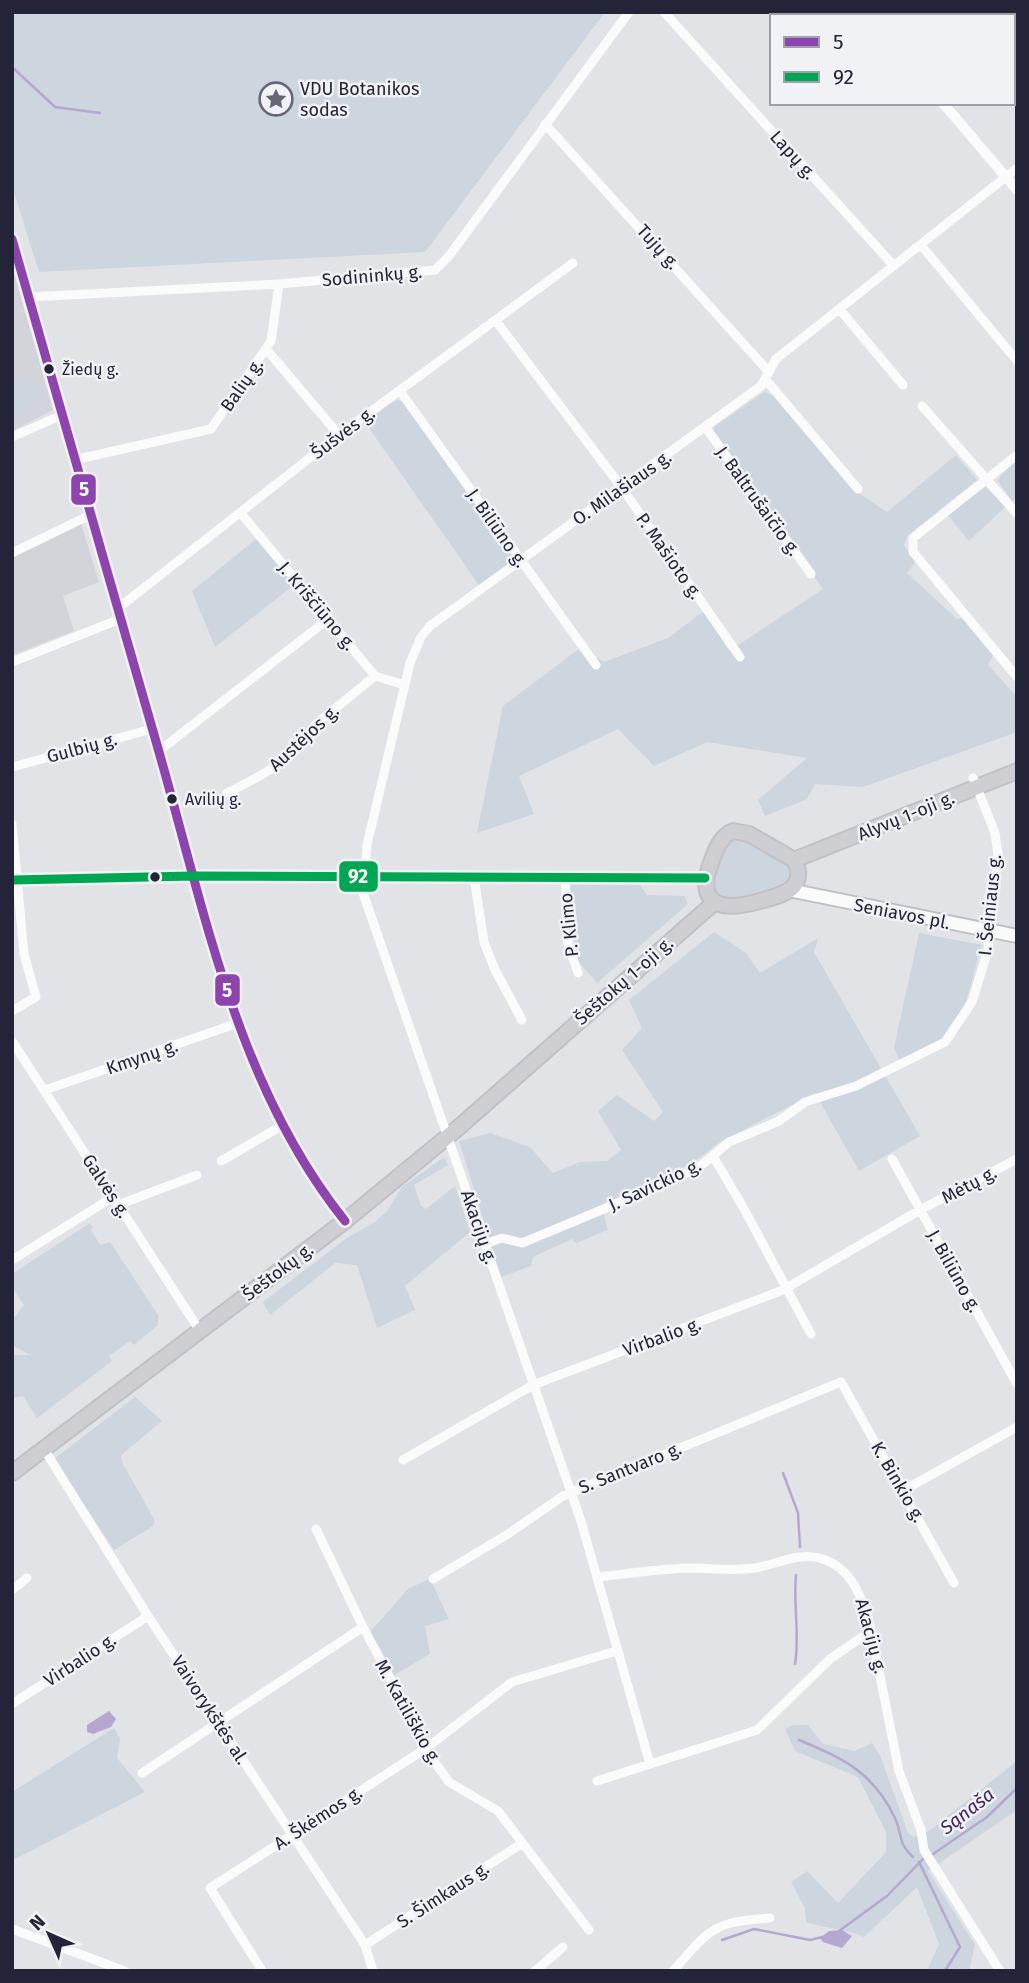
<svg xmlns="http://www.w3.org/2000/svg" width="1029" height="1983" font-family="'Fira Sans',sans-serif">
<style>
.built{fill:#d2d4da}
.green{fill:#cdd5df}
.water{fill:#b6a7d1}
.lines{fill:none;stroke-linecap:round;stroke-linejoin:round}
.stream{stroke:#b6a7d1;stroke-width:2.5}
.secondary-casing{stroke:#bebfc6;stroke-width:16}
.primary-casing{stroke:#c0c1c7;stroke-width:18}
.minor{stroke:#fbfbfb;stroke-width:9}
.tertiary{stroke:#fbfbfb;stroke-width:10}
.secondary{stroke:#fbfbfb;stroke-width:12}
.primary{stroke:#ceced3;stroke-width:14}
.bus-1-casing{stroke:#f0f2f6;stroke-width:14}
.bus-2-casing{stroke:#f0f2f6;stroke-width:14}
.bus-1{stroke:#8e44ad;stroke-width:9}
.bus-2{stroke:#00a651;stroke-width:9}
.bus-dot{fill:#232437;stroke:#f0f2f6;stroke-width:2.5}
.labels{text-anchor:middle;dominant-baseline:central;stroke-width:5;stroke-linejoin:round;paint-order:stroke}
.bus-label{font-size:16px;fill:#232437;stroke:#f0f2f6;text-anchor:start}
.poi-label{font-size:18px;fill:#232437;stroke:#f0f2f6;text-anchor:start}
.street-label{font-size:18px;fill:#232437;stroke:#f0f2f6}
.water-label{font-size:19px;font-style:italic;fill:#3f246c;stroke:#f0f2f6}
.line-badge{stroke:#f0f2f6;stroke-width:2.5}
.badge-label{font-size:19px;text-anchor:middle;font-weight:bold;fill:#fff}
</style>
<rect width="100%" height="100%" fill="#e2e3e7"/>
<!-- built -->
<path class="built" d="M12 266 53 410 12 431Z
M81 523 99 582 63 596 74 631 12 655V556Z"/>
<!-- green -->
<path class="green" d="M12 12H605L425 252 39 272 12 186Z
M25 377 38 401 12 415V384Z
M764 392 773 395 857 492 887 512 956 455 977 480 907 536 904 545 915 562 907 573 957 619 964 618 994 654 988 665 1017 697V732L863 787 815 784 807 799 765 816 758 800 807 758 707 742 654 766 618 729 519 776 534 814 477 833 503 706 580 648 604 662 668 638 704 611 729 651 823 589 714 434V427Z
M397 400 403 402 514 556 512 562 479 585 364 421Z
M1017 459V498L1012 501 997 480Z
M985 487 1006 506 969 541 947 514Z
M256 539 294 585 215 647 192 591Z
M734 837H743L789 863 792 877 785 888 726 903C721 898 713 894 711 887 707 873 724 846 734 837Z
M570 884H639L647 895 684 896 688 904 597 983 576 959Z
M714 932 746 953 760 973 818 938 814 952 920 1136 859 1171 815 1093 720 1142 691 1164 601 1205 608 1230 576 1243 572 1239 533 1257 531 1266 501 1277 459 1141 490 1133 530 1147 553 1173 580 1162 607 1161 621 1150 598 1111 617 1095 654 1121 663 1112 622 1050 642 1028 629 1000Z
M919 933 982 945C971 976 968 1021 939 1042 928 1050 913 1056 900 1062L894 1048Z
M444 1157 448 1165 414 1185 421 1206 426 1209 455 1186 470 1232 405 1286 415 1310 377 1328 357 1265 335 1263 270 1315 263 1302 347 1238 375 1222 387 1211 402 1187Z
M90 1223 93 1228 91 1230 100 1245 110 1242 158 1315V1325L134 1345 130 1341 109 1356 112 1361 37 1418 23 1396 12 1398V1355H30L12 1345V1314L15 1317 24 1305 12 1287V1274Z
M135 1397 162 1421 121 1455 122 1462 155 1521 153 1526 114 1550 54 1459Z
M430 1579 449 1619 425 1626 430 1654 393 1676 370 1632 409 1588Z
M793 1725H808L823 1744 855 1751 872 1743 880 1755 908 1833 914 1837 929 1831 1017 1761V1810L928 1871 975 1945 969 1971H927L939 1944 917 1887 864 1937C845 1928 826 1929 806 1922L805 1908 791 1882 807 1871 838 1903 886 1852V1832L858 1777 795 1751 785 1729Z
M114 1728 120 1739 117 1758 145 1792 13 1860 12 1792Z"/>
<!-- water -->
<path class="water" d="M109 1711 116 1719 111 1727 93 1734 87 1732V1725Z
M842 1930 852 1936 842 1948 823 1942 820 1938 829 1931Z"/>
<g class="lines">
<!-- stream -->
<path class="stream" d="M12 67 55 107 100 113
M783 1473 798 1513 800 1547
M795 1664C800 1634 793 1606 796 1575
M799 1740C844 1759 873 1772 895 1818 903 1836 897 1842 913 1857
M933 1854 987 1817 1017 1788
M919 1862 960 1947 945 1971
M839 1931 887 1896 923 1859
M722 1940 754 1929 810 1940 822 1937"/>
<defs>
<path id="secondary" d="M789 890 1017 936"/>
<path id="primary" d="M733 831 749 834 794 860C799 868 800 878 794 886 786 895 770 898 760 901 722 912 694 906 712 860 716 849 721 836 733 831Z
M794 860 1017 771
M12 1473 345 1221 458 1128 715 902"/>
</defs>
<!-- secondary casing -->
<use href="#secondary" class="secondary-casing"/>
<!-- primary casing -->
<use href="#primary" class="primary-casing"/>
<!-- minor -->
<path class="minor" d="M664 12 894 266
M545 124 769 372
M12 239C61 411 110 581 159 752 205 912 238 1088 345 1221
M921 245 1017 361
M29 297 279 284 435 270 449 256 629 12
M841 311 903 385
M496 321 622 488 740 657
M267 350 339 435
M766 380 858 489
M400 391 596 665
M922 406 1017 514
M706 428 811 574
M12 437 62 415
M1017 455 913 538V552L1017 677
M74 460 211 429 271 341 279 284
M240 512 375 676 405 685
M12 553 90 515
M117 609 339 435 573 263
M12 662 120 619
M159 751 327 620
M12 767 152 729
M227 793C256 779 302 755 315 725L375 676
M12 824 24 954 36 997 12 1011
M565 876 568 944 578 973
M474 877 484 942 495 970 522 1020
M12 1041 200 1331
M45 1090 238 1023
M713 1156 743 1207 811 1334
M892 1159 1017 1384
M221 1161 283 1125
M118 1205 197 1175
M485 1244 502 1238 522 1243 671 1181 703 1164 729 1142 779 1121 805 1102 856 1086 945 1042 972 1002 988 950 998 855 995 833 973 778
M12 1260 113 1197
M44 1449 148 1616 365 1945 373 1971
M403 1460 533 1385 783 1290 920 1210 1017 1159
M904 1490 1017 1427
M316 1529 363 1627 436 1764 449 1782 498 1811 589 1930
M599 1577C629 1573 659 1569 690 1568 711 1568 734 1571 755 1568 778 1564 800 1551 823 1559 850 1568 859 1592 868 1616L899 1771 921 1830 924 1850 1000 1971
M433 1579 508 1534 563 1496 841 1382 954 1583
M12 1590 27 1578
M12 1704 148 1616
M650 1764 581 1521 363 893 367 845 410 663 421 637 430 626 761 386 776 359 1017 168
M142 1773 363 1627
M597 1781 757 1730 830 1659 862 1637 872 1635
M12 1929 125 1971
M365 1945 521 1844
M261 1969 210 1888 425 1749 512 1682 616 1651
M535 1971 563 1947
M673 1971C710 1929 712 1922 770 1918"/>
<!-- tertiary -->
<path class="tertiary" d="M865 12 868 16
M943 103 1017 190
M12 880 193 876 705 878"/>
<!-- secondary -->
<use href="#secondary" class="secondary"/>
<!-- primary -->
<use href="#primary" class="primary"/>
<defs>
<path id="bus-1" d="M12 239C61 411 110 581 159 752 205 912 238 1088 345 1221"/>
<path id="bus-2" d="M12 880 193 876 705 878"/>
</defs>
<!-- bus-1 casing -->
<use href="#bus-1" class="bus-1-casing"/>
<!-- bus-2 casing -->
<use href="#bus-2" class="bus-2-casing"/>
<!-- bus-1 -->
<use href="#bus-1" class="bus-1"/>
<!-- bus-2 -->
<use href="#bus-2" class="bus-2"/>
</g>
<!-- icons -->
<defs>
<symbol id="sight-ring" viewBox="-11 -11 22 22"><circle r="9.5" fill="#f0f2f6" stroke="#666775" stroke-width="1.5"/><path d="M0-6L1.8-2.2L6-1.7L2.9 1.2L3.7 5.4L0 3.3L-3.7 5.4L-2.9 1.2L-6-1.7L-1.8-2.2Z" fill="#666775"/></symbol>
</defs>
<g fill-rule="evenodd">
<use href="#sight-ring" x="257" y="80" width="38" height="38"/>
</g>
<!-- markers -->
<g class="bus-dot">
<circle cx="49" cy="369" r="6"/>
<circle cx="172" cy="799" r="6"/>
<circle cx="155" cy="877" r="6"/>
</g>
<g class="labels">
<!-- bus labels -->
<g class="bus-label">
<text x="62" y="369">Žiedų g.</text>
<text x="185" y="799">Avilių g.</text>
</g>
<!-- poi labels -->
<g class="poi-label">
<text x="300" y="89">VDU Botanikos<tspan x="300" dy="21">sodas</tspan></text>
</g>
<!-- street labels -->
<g class="street-label">
<text transform="translate(793 155) rotate(48)">Lapų g.</text>
<text transform="translate(658 247) rotate(48)">Tujų g.</text>
<text transform="translate(372 276) rotate(-5)">Sodininkų g.</text>
<text transform="translate(242 385) rotate(-55)">Balių g.</text>
<text transform="translate(343 433) rotate(-37)">Šušvės g.</text>
<text transform="translate(622 488) rotate(-35)">O. Milašiaus g.</text>
<text transform="translate(758 501) rotate(54)">J. Baltrušaičio g.</text>
<text transform="translate(497 528) rotate(55)">J. Biliūno g.</text>
<text transform="translate(669 556) rotate(55)">P. Mašioto g.</text>
<text transform="translate(317 606) rotate(50)">J. Kriščiūno g.</text>
<text transform="translate(304 738) rotate(-43)">Austėjos g.</text>
<text transform="translate(82 748) rotate(-15)">Gulbių g.</text>
<text transform="translate(906 816) rotate(-22)">Alyvų 1-oji g.</text>
<text transform="translate(990 905) rotate(-84)">I. Šeiniaus g.</text>
<text transform="translate(902 914) rotate(11)">Seniavos pl.</text>
<text transform="translate(569 925) rotate(-96)">P. Klimo</text>
<text transform="translate(624 981) rotate(-41)">Šeštokų 1-oji g.</text>
<text transform="translate(142 1057) rotate(-19)">Kmynų g.</text>
<text transform="translate(655 1185) rotate(-25)">J. Savickio g.</text>
<text transform="translate(969 1185) rotate(-28)">Mėtų g.</text>
<text transform="translate(106 1186) rotate(57)">Galvės g.</text>
<text transform="translate(479 1227) rotate(71)">Akacijų g.</text>
<text transform="translate(954 1271) rotate(61)">J. Biliūno g.</text>
<text transform="translate(278 1272) rotate(-37)">Šeštokų g.</text>
<text transform="translate(662 1337) rotate(-20)">Virbalio g.</text>
<text transform="translate(630 1468) rotate(-22)">S. Santvaro g.</text>
<text transform="translate(898 1482) rotate(60)">K. Binkio g.</text>
<text transform="translate(871 1636) rotate(75)">Akacijų g.</text>
<text transform="translate(80 1660) rotate(-33)">Virbalio g.</text>
<text transform="translate(210 1710) rotate(57)">Vaivorykštės al.</text>
<text transform="translate(408 1712) rotate(61)">M. Katiliškio g.</text>
<text transform="translate(318 1818) rotate(-33)">A. Škėmos g.</text>
<text transform="translate(443 1895) rotate(-33)">S. Šimkaus g.</text>
</g>
<!-- water labels -->
<g class="water-label">
<text transform="translate(967 1811) rotate(-38)">Sąnaša</text>
</g>
</g>
<g class="line-badge">
<rect x="70" y="473" width="27" height="33" rx="7" fill="#8e44ad"/>
<rect x="338" y="860" width="41" height="33" rx="7" fill="#00a651"/>
<rect x="214" y="973" width="27" height="34" rx="7" fill="#8e44ad"/>
</g>
<g class="badge-label">
<text x="84" y="496">5</text>
<text x="358" y="883">92</text>
<text x="227" y="997">5</text>
</g>
<!-- border -->
<rect width="1029" height="1983" fill="none" stroke="#232437" stroke-width="28"/>
<!-- legend -->
<rect x="770" y="14" width="245" height="91" fill="#f0f2f6" stroke="#9ea0aa" stroke-width="2"/>
<rect x="784" y="37" width="35" height="10" fill="#8e44ad" stroke="#9ea0aa" stroke-width="2"/>
<text x="833" y="49" font-size="21" fill="#232437">5</text>
<rect x="784" y="72" width="35" height="10" fill="#00a651" stroke="#9ea0aa" stroke-width="2"/>
<text x="833" y="84" font-size="21" fill="#232437">92</text>
<!-- north arrow -->
<g transform="translate(49 1934) rotate(315)" stroke="#f0f2f6" stroke-width="5" paint-order="stroke">
<path d="M0-5L12 26L0 18L-12 26Z" fill="#232437"/>
<text y="-10" font-size="19" font-weight="bold" text-anchor="middle" fill="#232437">N</text>
</g>
</svg>
